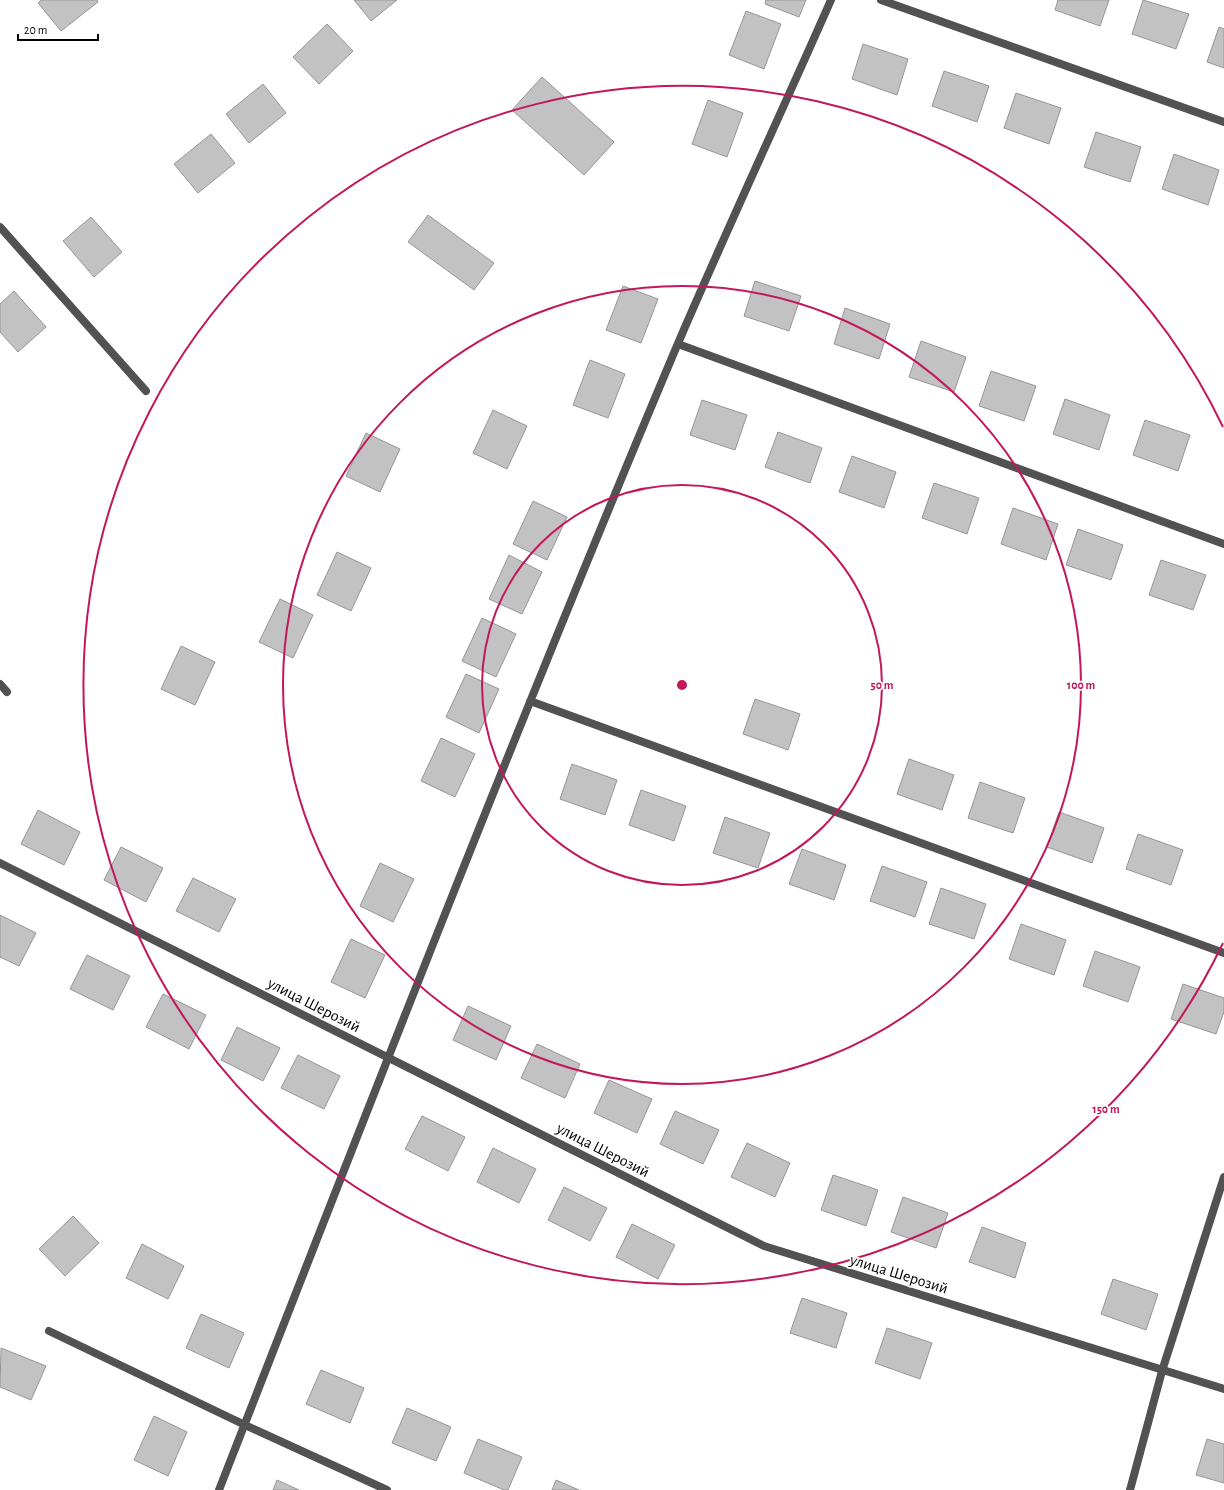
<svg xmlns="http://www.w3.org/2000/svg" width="1224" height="1490" font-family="'Alegreya Sans',sans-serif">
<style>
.building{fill:#c2c2c2;stroke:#969696}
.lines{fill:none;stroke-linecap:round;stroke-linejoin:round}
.minor{stroke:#525252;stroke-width:8}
.ring{fill:none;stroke:#c2185b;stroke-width:2}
.labels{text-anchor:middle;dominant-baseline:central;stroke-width:3.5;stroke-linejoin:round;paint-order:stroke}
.street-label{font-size:16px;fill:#000;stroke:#fff}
.centre{fill:#c2185b;stroke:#fff;stroke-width:2}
.ring-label{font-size:12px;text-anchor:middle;font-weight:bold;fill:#c2185b;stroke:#fff;stroke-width:3.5;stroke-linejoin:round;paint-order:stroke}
</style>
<rect width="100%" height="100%" fill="#fff"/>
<!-- building -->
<path class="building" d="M41 0H97L98 2 61 31 38 3Z
M354 0H397L371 21Z
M766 0H806L799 17 765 4Z
M1058 0H1109L1100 26 1055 10Z
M1143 0 1189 14 1176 49 1132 34Z
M746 11 781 24 764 69 729 55Z
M327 24 353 51 319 84 293 57Z
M1219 27 1224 29V68L1207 62Z
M863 44 908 59 897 95 852 79Z
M944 71 989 86 977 122 932 106Z
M542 77 614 142 584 175 512 110Z
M263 84 286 113 249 143 226 114Z
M1016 93 1061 108 1049 144 1004 128Z
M708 100 743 113 727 157 692 144Z
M1096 132 1141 147 1130 182 1084 167Z
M211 134 235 163 198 193 174 164Z
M1174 154 1219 170 1208 205 1162 189Z
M428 215 494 263 474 290 408 242Z
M91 217 122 252 94 277 63 241Z
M755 281 801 296 789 331 744 316Z
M623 286 658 299 641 343 606 330Z
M14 291 46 327 18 352 0 332V304Z
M845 308 890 324 879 359 834 344Z
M921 341 966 357 954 392 909 377Z
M590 360 625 374 608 418 573 405Z
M991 371 1036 386 1024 421 979 406Z
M1065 399 1110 415 1099 450 1053 434Z
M702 400 747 415 735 450 690 435Z
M493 410 527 426 507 469 473 453Z
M1145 420 1190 435 1178 471 1133 455Z
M778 432 822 448 810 483 765 467Z
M366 433 400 449 380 492 346 476Z
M852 456 896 472 884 508 839 492Z
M934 483 979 498 967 534 922 518Z
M533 501 567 517 547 560 513 544Z
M1013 508 1058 524 1046 560 1001 544Z
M1078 529 1123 545 1111 580 1066 565Z
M337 552 371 568 351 611 317 595Z
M509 555 542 572 522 614 489 599Z
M1161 560 1206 575 1193 610 1149 595Z
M280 599 313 615 293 658 259 642Z
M482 618 516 634 496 677 462 661Z
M181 646 215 662 195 705 161 689Z
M466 674 499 689 479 733 446 717Z
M755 699 800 714 788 750 743 734Z
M441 738 475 754 455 797 421 781Z
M909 759 954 775 942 810 897 794Z
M572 764 617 780 605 815 560 799Z
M980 782 1025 798 1013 833 968 818Z
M641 790 686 806 674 841 629 825Z
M38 810 80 832 64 865 21 844Z
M1059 812 1104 828 1092 863 1047 847Z
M725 817 770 833 758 868 713 853Z
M1138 834 1183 850 1171 885 1126 869Z
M121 847 163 868 146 902 104 880Z
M802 849 846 865 834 900 789 884Z
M380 863 414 879 393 922 360 906Z
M882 866 927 882 915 917 870 901Z
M193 878 236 899 219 932 176 911Z
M941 888 986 904 974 939 929 924Z
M0 915 36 933 19 966 0 957Z
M1021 924 1066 940 1054 975 1009 959Z
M351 939 385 955 365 998 331 982Z
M1095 951 1140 967 1128 1002 1083 986Z
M87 955 130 976 113 1010 70 989Z
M1183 984 1224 998V1012L1216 1034 1171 1019Z
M163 994 206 1015 189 1049 146 1027Z
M468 1006 511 1026 496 1060 453 1040Z
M237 1027 280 1048 263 1081 221 1060Z
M537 1044 580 1064 565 1098 521 1078Z
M298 1055 340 1076 324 1109 281 1088Z
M609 1080 652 1099 637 1133 594 1113Z
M675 1111 719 1130 703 1164 660 1144Z
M422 1116 465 1137 448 1171 405 1149Z
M747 1143 790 1163 775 1197 731 1177Z
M493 1148 536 1169 519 1203 477 1182Z
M833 1175 878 1190 866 1226 821 1210Z
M564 1187 607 1208 590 1241 548 1220Z
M903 1197 948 1213 936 1248 891 1232Z
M73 1216 99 1243 65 1276 39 1249Z
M632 1224 675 1245 658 1279 616 1257Z
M982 1227 1026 1243 1015 1278 969 1262Z
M142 1244 184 1266 168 1299 126 1278Z
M1113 1279 1158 1294 1146 1330 1101 1314Z
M802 1298 847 1313 836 1348 790 1333Z
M201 1314 244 1333 229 1368 186 1348Z
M887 1328 932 1343 920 1379 875 1363Z
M1 1348 46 1366 31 1400 0 1387Z
M321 1370 364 1388 350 1423 306 1404Z
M407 1408 451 1427 436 1461 392 1443Z
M154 1416 187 1432 168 1476 134 1460Z
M478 1439 522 1457 508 1490H504L464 1473Z
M1207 1439 1224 1444V1483L1196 1475Z
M277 1480 299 1490H273Z
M556 1480 579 1490H552Z"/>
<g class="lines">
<!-- minor -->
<path class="minor" d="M881 0 1224 122
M0 227 146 391
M678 344 1224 544
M0 684 7 692
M530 701 1224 953
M0 863 764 1246 1224 1389
M49 1331 245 1425 387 1490
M219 1490C368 1108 517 725 676 348 726 231 780 116 831 0
M1130 1490 1162 1371 1224 1177"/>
</g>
<!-- distance rings -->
<g class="ring">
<circle cx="682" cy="685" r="200"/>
<circle cx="682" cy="685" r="399"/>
<path d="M1223 943A599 599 0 1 1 1223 427"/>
</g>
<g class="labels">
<!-- street labels -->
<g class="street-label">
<text transform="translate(314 1005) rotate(27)">улица Шерозий</text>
<text transform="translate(603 1150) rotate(27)">улица Шерозий</text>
<text transform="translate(899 1274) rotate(17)">улица Шерозий</text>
</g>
</g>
<circle cx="682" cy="685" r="6" class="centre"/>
<g class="ring-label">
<text x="882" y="689">50 m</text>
<text x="1081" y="689">100 m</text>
<text x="1106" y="1113">150 m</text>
</g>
<!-- scale -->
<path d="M18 34v6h80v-6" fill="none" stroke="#000000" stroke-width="2"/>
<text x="24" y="34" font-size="12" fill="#000000" stroke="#ffffff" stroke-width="3" paint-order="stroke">20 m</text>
</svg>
